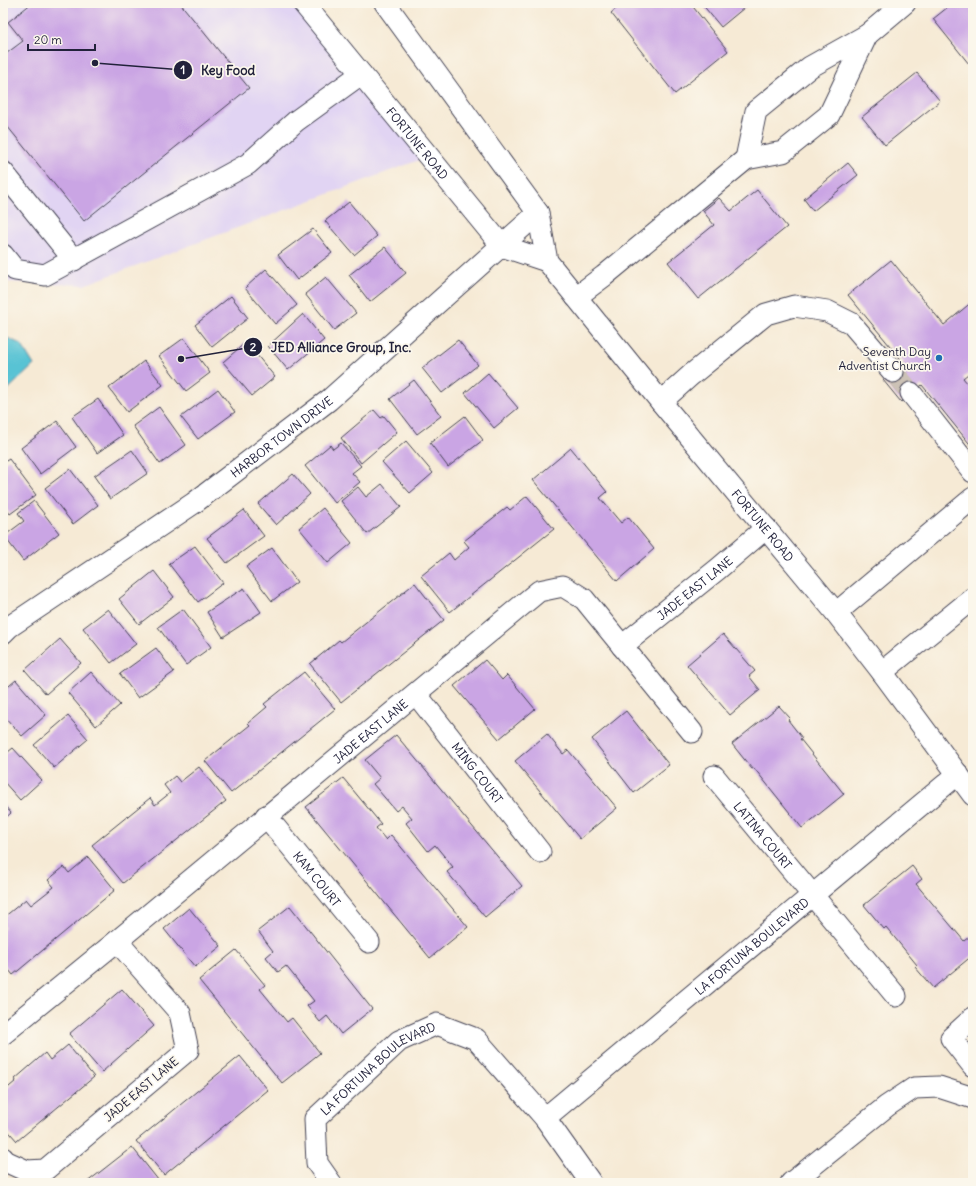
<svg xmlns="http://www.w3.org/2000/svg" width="976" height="1186" font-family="Delius,sans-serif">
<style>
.built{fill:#e1d4f3}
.water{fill:#59c3d4;stroke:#3e7288}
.building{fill:#caa5e4}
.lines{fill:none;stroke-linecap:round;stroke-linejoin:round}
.minor-tunnel{stroke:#ccc2b6;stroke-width:21;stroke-dasharray:21 10;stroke-linecap:butt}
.minor-casing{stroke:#424052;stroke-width:23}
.minor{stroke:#fff;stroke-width:21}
.poi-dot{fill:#1f6fb2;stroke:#fbf7ec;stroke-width:1.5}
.labels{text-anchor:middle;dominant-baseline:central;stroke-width:3.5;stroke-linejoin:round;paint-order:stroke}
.street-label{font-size:12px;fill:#22223b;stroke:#fbf7ec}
.poi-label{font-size:12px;fill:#22223b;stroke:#fbf7ec;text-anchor:end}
.leader{fill:none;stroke:#22223b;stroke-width:1.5}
.callout-dot{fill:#22223b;stroke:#fbf7ec;stroke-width:1.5}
.mark-label{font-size:12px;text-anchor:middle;font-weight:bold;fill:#fff}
.callout-label{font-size:13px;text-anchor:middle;font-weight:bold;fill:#22223b;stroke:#fbf7ec;stroke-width:3.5;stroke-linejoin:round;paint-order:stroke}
</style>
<rect width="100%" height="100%" fill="#fbf7ec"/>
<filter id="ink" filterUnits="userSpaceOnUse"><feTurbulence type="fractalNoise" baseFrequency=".025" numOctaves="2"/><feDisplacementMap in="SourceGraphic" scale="8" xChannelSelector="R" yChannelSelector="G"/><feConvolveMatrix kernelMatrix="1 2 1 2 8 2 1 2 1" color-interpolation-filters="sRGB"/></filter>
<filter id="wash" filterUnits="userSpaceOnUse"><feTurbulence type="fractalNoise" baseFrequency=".012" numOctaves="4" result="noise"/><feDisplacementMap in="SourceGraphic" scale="16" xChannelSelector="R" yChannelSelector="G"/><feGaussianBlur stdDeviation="0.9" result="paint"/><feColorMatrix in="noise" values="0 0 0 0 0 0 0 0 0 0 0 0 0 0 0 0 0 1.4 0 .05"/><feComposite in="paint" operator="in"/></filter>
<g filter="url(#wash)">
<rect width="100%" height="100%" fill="#f6ead5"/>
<!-- built -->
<path class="built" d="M3 3H304L430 156 84 285 5 282 3 280Z"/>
<!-- water -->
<path class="water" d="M3 336 21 344 34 365 3 394Z"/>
<g id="blocks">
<!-- building -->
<path class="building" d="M32 3H180L249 88 84 221 3 121V56L23 41 8 22Z
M623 3H690L728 51 675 94 611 13Z
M701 3H750L721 27Z
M953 3H973V69L933 19Z
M917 73 940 101 885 145 862 117Z
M848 163 858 175 813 211 804 199Z
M757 190 787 227 698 299 668 262 714 225 703 211 719 198 731 211Z
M349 202 377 236 354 255 325 221Z
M313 229 332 253 297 280 278 255Z
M385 247 406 273 370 302 349 275Z
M891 260 944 325 973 301V370L963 378 973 390V448L922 385 901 402 883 380 904 363 848 295Z
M266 269 297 305 275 324 245 288Z
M326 277 356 313 334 330 305 294Z
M231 296 248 318 212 347 195 325Z
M303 314 324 340 288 370 268 346Z
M184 338 210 373 186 391 159 356Z
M458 340 478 365 442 393 422 368Z
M246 342 275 377 252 396 223 362Z
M144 361 163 385 127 412 109 388Z
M488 373 518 408 494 428 465 393Z
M414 380 441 416 417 434 390 399Z
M218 389 235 412 198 439 181 417Z
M98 399 123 435 97 453 72 417Z
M159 407 186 445 160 464 133 426Z
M374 410 381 418 384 416 397 432 361 463 341 438Z
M465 416 483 440 448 467 430 443Z
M57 421 76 447 40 474 21 448Z
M406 441 433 473 410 493 382 462Z
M341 443 361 466 352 473 360 482 335 503 305 466 330 445 333 449Z
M571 448 607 492 600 498 621 523 628 517 654 549 617 581 533 480Z
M132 450 148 473 110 499 94 476Z
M9 459 36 495 10 514 3 505V463Z
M70 469 98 505 73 524 45 488Z
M293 474 310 494 276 525 258 504Z
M382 484 401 507 367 534 341 501 358 487 366 497Z
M527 496 554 529 450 612 421 576 449 553 454 560 469 547 464 541 507 507 510 510Z
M34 501 59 533 23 561 4 536 24 521 18 513Z
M323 508 352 543 328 563 299 528Z
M244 510 264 536 227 563 207 538Z
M195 546 223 583 198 602 169 564Z
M272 548 297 582 272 601 246 567Z
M154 571 174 597 139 624 119 599Z
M415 583 444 620 341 702 310 664 339 640 341 642Z
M244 588 261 612 223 637 207 612Z
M108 609 136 644 111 663 83 628Z
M183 609 211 647 186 665 158 627Z
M723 634 755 671 749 676 760 690 730 715 687 665Z
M60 639 81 663 46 694 25 670Z
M156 648 174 672 138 698 120 674Z
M485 660 502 680 507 675 535 709 499 739 454 686Z
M91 672 120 705 96 726 68 693Z
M304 672 335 709 231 793 205 761 250 725 248 723 267 707 264 704Z
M16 680 46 715 22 736 3 715V691Z
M779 706 790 718 788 720 802 738 800 739 844 794 802 828 754 768 752 769 732 744Z
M626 711 669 765 634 793 592 739Z
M68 716 88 739 54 768 34 745Z
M547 734 563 754 568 750 617 808 580 839 515 761Z
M396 735 522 886 485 917 447 872 453 867 435 845 428 851 406 823 412 818 402 806 396 811 373 784 380 778 365 760Z
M13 748 42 780 20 800 3 781V756Z
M199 767 226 801 123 883 92 845 150 798 155 805 170 793 164 785 175 776 180 782Z
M343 778 381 824 376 828 386 840 391 835 468 927 430 958 306 807Z
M3 804 11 813 3 820Z
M88 857 115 890 13 975 3 963V929L5 927 3 925V918L26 899 31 905 54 887 48 880 64 867 69 873Z
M912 866 922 879 916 884 964 941 970 936 973 940V955L933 988 915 967 917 965 886 927 884 929 864 905Z
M290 906 372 1009 341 1034 327 1016 320 1022 307 1006 314 1001 286 966 278 972 266 957 273 951 258 931Z
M189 908 221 946 195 967 164 929Z
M236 950 265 985 260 989 287 1022 292 1018 320 1053 282 1083 199 980Z
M122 989 154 1026 102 1072 69 1034Z
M68 1045 94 1077 17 1141 3 1125V1092L16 1081 15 1079 45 1053 50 1060Z
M240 1056 268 1090 164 1175 136 1141Z
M132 1147 159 1181 157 1183H86Z"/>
</g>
</g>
<g filter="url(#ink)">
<use href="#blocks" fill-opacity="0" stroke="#424052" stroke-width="1"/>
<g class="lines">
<!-- minor-tunnel -->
<path class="minor-tunnel" d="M893 372 911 393"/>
<defs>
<g id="minor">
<path id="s1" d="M303 3 502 246 547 261"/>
<path id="s2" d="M385 3 538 213 547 261 661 402 836 613 882 672 973 795"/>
<path d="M746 159 756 111 810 67 867 35 905 3"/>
<path d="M3 172 74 260"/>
<path d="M3 255 15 270 45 275 248 164 296 121 361 74"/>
<path d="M576 297 604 276 746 159 783 152 829 115 867 35"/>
<path d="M911 393 973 472"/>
<path d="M661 402 691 375 766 314 794 306 827 311 851 323 893 372"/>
<path d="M836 613 973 498"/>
<path id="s3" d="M3 633 9 627 194 503 329 400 538 213"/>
<path id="s4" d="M622 646 718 569 766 528"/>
<path d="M882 672 973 598"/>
<path id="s5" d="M416 694 540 852"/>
<path id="s6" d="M714 776 896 996"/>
<path id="s7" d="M266 816 369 942"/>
<path id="s8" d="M117 941 539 591 563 586 584 599 692 732"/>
<path d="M973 1018 951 1038 973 1066"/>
<path d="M3 1034 117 941 180 1013 188 1050 45 1170 27 1171 5 1161 3 1158"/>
<path id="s9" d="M545 1118 958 774"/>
<path id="s10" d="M331 1183 317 1163 315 1119 399 1041 437 1024 476 1039 545 1118 591 1183"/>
<path d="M791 1183 887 1106 914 1088 939 1087 973 1098"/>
</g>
</defs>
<!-- minor casing -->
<use href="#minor" class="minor-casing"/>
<!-- minor -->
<use href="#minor" class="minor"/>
</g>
</g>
<!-- markers -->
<circle class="poi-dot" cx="939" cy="358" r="4"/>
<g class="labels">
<!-- street labels -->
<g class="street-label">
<text stroke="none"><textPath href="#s1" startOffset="181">FORTUNE ROAD</textPath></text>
<text stroke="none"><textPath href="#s3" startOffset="341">HARBOR TOWN DRIVE</textPath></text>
<text stroke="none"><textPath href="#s2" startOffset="650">FORTUNE ROAD</textPath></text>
<text stroke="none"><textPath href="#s4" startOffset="93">JADE EAST LANE</textPath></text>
<text stroke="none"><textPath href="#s8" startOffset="329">JADE EAST LANE</textPath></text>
<text stroke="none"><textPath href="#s5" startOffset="100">MING COURT</textPath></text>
<text stroke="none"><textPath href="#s6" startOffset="77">LATINA COURT</textPath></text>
<text stroke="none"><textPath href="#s7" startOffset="81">KAM COURT</textPath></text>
<text stroke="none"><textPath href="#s9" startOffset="269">LA FORTUNA BOULEVARD</textPath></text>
<text stroke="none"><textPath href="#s10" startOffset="150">LA FORTUNA BOULEVARD</textPath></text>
<text transform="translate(141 1089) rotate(-40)">JADE EAST LANE</text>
</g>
<!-- poi labels -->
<g class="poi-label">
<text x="931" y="351">Seventh Day<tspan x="931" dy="14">Adventist Church</tspan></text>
</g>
</g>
<!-- callouts -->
<path class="leader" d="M95 63L183 70M181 359L253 347"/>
<g class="callout-dot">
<circle cx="95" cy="63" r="4"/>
<circle cx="181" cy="359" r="4"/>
<circle cx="183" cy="70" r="10"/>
<circle cx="253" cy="347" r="10"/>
</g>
<g class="mark-label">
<text x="183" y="74">1</text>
<text x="253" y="351">2</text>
</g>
<g class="callout-label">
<text x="228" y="75">Key Food</text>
<text x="341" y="352">JED Alliance Group, Inc.</text>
</g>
<!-- margin -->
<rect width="976" height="1186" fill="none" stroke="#fbf7ec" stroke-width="16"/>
<!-- scale -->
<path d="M28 44v6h67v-6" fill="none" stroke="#22223b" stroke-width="2"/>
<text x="34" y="44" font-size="12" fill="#22223b" stroke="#fbf7ec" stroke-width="3" paint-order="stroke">20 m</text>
</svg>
